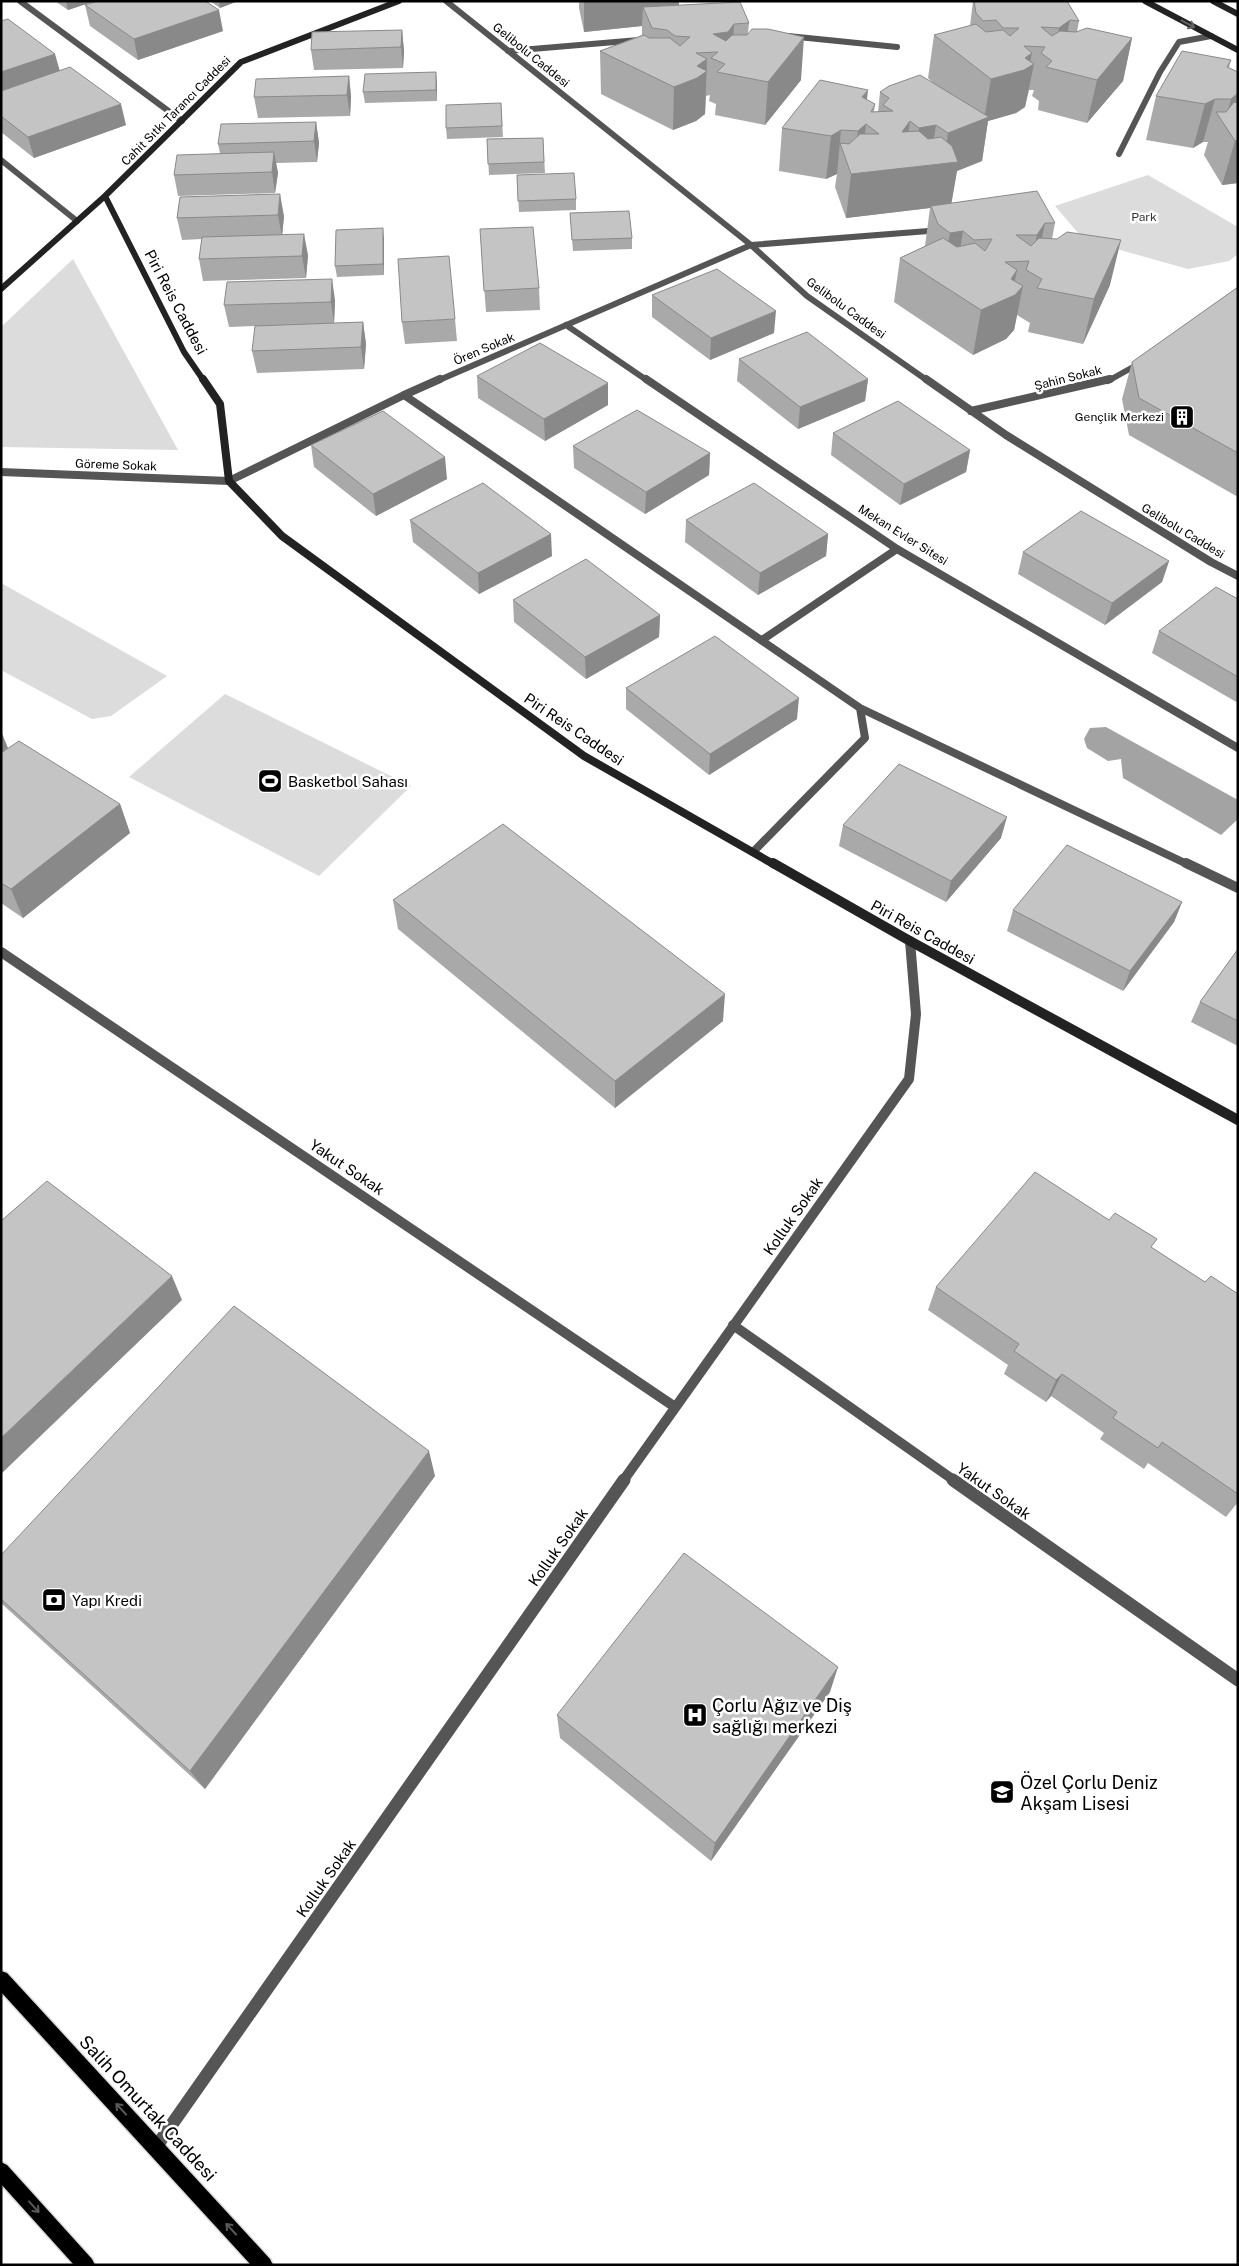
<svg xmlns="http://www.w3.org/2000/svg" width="1239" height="2266" font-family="'Public Sans',sans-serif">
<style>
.green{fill:#dcdcdc}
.water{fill:#a3a3a3}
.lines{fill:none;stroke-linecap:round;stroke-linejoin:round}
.primary-casing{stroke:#dbdbdb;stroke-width:3}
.street-far3{stroke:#555;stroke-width:6}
.street-far2{stroke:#555;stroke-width:8}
.street-far1{stroke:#555;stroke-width:10}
.street{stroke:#555;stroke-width:13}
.secondary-far2{stroke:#222;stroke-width:6}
.secondary-far1{stroke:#222;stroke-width:8}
.secondary{stroke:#222;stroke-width:10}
.primary{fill:#000;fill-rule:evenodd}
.wall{fill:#a9a9a9}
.shaded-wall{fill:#898989}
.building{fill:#c4c4c4;stroke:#898989}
.oneway{stroke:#646464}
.oneway2{stroke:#595959}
.labels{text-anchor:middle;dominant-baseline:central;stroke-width:5;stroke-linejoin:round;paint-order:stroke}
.far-street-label{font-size:12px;fill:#000;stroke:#fff}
.far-park-label{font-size:12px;fill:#333;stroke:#fff}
.far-poi-label{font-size:12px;fill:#000;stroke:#fff;text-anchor:end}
.street-label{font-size:15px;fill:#000;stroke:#fff}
.poi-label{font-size:15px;fill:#000;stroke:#fff;text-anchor:start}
.near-poi-label{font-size:18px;fill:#000;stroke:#fff;text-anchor:start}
.near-street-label{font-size:18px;fill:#000;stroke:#fff}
</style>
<rect width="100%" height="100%" fill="#fff"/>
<!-- green -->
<path class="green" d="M1148 175 1238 227V254L1229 261 1188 269 1113 248 1079 234 1055 206Z
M73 259 178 450 1 447V327Z
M1 583 167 676 111 716 92 719 1 670Z
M225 694 411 786 319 876 129 777Z"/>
<!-- water -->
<path class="water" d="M1106 727 1238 800V819L1221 835 1123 778 1121 759 1108 761 1087 748 1084 739 1090 728Z"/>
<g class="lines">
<defs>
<path id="primary" d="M1 1971 7 1973 270 2259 273 2265H251L1 1992Z
M1 2162 7 2165 92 2259 95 2265H74L1 2184Z"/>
</defs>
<!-- primary casing -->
<use href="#primary" class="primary-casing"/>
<!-- street-far3 -->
<path class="street-far3" d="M20 1 182 121
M446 1 751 245 807 296 928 381
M788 36 897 47
M508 51 639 40
M1119 154 1160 72 1179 42 1211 36
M1 160 77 221
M566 325 648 381
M437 381 751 245 941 230
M1108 381 1142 362"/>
<!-- street-far2 -->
<path class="street-far2" d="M646 379 897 549 1238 748
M926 379 1006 435 1211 562 1238 576
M404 395 860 708 865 738 753 852
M971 411 1110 379
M1 472 229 481 404 395 440 379
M762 640 897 549
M860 708 1189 865"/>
<!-- street-far1 -->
<path class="street-far1" d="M1186 863 1238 888
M1 952 675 1407
M733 1325 955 1481
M623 1481 909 1079 916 1014 910 941"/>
<!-- street -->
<path class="street" d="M953 1480 1238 1680
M156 2147 624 1480"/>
<!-- secondary-far2 -->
<path class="secondary-far2" d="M1145 1 1238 50
M1213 1 1238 14
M105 196 184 352 204 381
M1 289 105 196 241 62 399 1"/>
<!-- secondary-far1 -->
<path class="secondary-far1" d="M203 379 220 404 229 481 282 536 584 756 775 865"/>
<!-- secondary -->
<path class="secondary" d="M773 863 910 941 1238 1120"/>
<!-- primary -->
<use href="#primary" class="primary"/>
</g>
<!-- wall -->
<path class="wall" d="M55 1H95L68 10Z
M210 1H238L220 8Z
M579 1H679V5L749 23 748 33 801 80 765 125 715 115 716 104 709 101 710 95 706 96 705 114 696 121 673 130 601 94 600 51 642 35V26L584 32 579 8Z
M973 1 1079 21 1077 32 1132 38 1123 81 1087 123 1038 110 1039 101 1032 96 1034 90H1029L1025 107 1016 113 988 121 982 161 957 171 951 203 1055 223 1052 239 1110 285 1083 344 1028 332 1030 323 1017 315 1014 330 1006 339 973 355 894 302 900 258 925 246 930 208 846 218 835 187 837 174 826 179 779 171 782 128 867 100 875 104 874 112H878L880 92 934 84 928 78 934 35 970 26Z
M85 5 223 31 138 60 90 26Z
M1 21 60 71 126 125 34 158 1 132Z
M402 30 404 51 403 68 314 70 311 50Z
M1231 60 1229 68 1238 72V183L1222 185 1204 155 1208 142H1203L1193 148 1146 140 1156 96Z
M349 76 351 97 350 116 258 118 254 97Z
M437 83V101L365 103 363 92Z
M501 103 503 137 447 139 446 128Z
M316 122 319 143 317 162 276 163 278 173 275 193 178 196 174 175 220 153 218 144Z
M543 138 545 173 489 175 487 139Z
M517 175 576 199V210L519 212Z
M180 197 284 216 282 235 308 255 306 278 203 281 199 259 202 239 182 240 177 218Z
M570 213 632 238V249L573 251Z
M480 229 539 288 540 310 486 312Z
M384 239V275L337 277 335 266Z
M1238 287V497L1129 435 1122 399 1132 362Z
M652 295 774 333 710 360 652 317Z
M335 300 334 323 363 322 366 344 364 369 257 373 252 351 255 326 229 327 224 305Z
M455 319 457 341 405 344 402 322Z
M739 359 868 379 865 401 798 429 737 381Z
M477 376 608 405 545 441 478 398Z
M833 433 970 450 966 472 900 505 831 455Z
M311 445 447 479 376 516 314 467Z
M573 446 710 453 709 475 645 514 574 468Z
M410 520 552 556 479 594 413 542Z
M686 520 828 534 826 556 758 595 685 542Z
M1023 552 1169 561 1162 582 1105 625 1018 574Z
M1238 599V703L1152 653 1159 631Z
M513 600 660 615 659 637 586 679 514 622Z
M626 688 797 719 709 775 626 709Z
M1 753 120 804 130 833 23 918 1 903Z
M843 825 1001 838 946 902 839 846Z
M393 900 723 1021 615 1108 398 929Z
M1182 902 1174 922 1123 991 1007 931 1013 910Z
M1238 949V1046L1191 1022 1200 1002Z
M1152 1248 1205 1282 1238 1294V1502L1226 1517 1148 1463 1144 1469 1100 1439 1104 1433 1051 1396 1046 1402 1004 1374 1008 1365 928 1310 936 1287Z
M435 1476 205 1789 1 1603V1555Z
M830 1692 711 1861 560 1738 557 1715Z"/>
<!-- shaded-wall -->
<path class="shaded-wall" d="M66 1H95L68 10Z
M219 1H238L220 8Z
M584 1H679V22L643 7 642 26 584 32Z
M219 10 223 31 138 60 134 39Z
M1070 20 1061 63 1052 68 1059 28Z
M734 24 732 67 725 64 718 52 713 34Z
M402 30 404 51 403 68 401 47Z
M804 37 801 80 765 125 768 82Z
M1132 38 1123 81 1087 123 1097 80Z
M1032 53 1029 67 1034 64 1025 107 1016 113 988 121 982 161 957 171 951 206H931L930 208 846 218 851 174H853L862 97 868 90 864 126 866 124 861 168 902 132 910 121 904 165 913 167 919 128 936 125 930 165 943 164 948 133 984 119 991 79 1025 58Z
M55 54 61 75 1 95V72Z
M707 59 705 114 696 121 673 130 674 87 697 66Z
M436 72 437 83V101L436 90Z
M349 76 351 97 350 116 347 95Z
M1238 94 1228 129 1224 124 1231 99Z
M1215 99 1203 142 1193 148 1205 104Z
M121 104 126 125 34 158 28 137Z
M316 122 319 143 317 162 314 141Z
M841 130 837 174 826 179 831 136Z
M1238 140V183L1222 185 1235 141Z
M274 152 278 173 275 193 272 172Z
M280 194 284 216 282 237 278 215Z
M1045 223 1036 268 1029 272 1037 235Z
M383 228 384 239V275L383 264Z
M963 231 956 275 942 277 950 233Z
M304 234 308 255 306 278 302 256Z
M1121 240 1110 285 1083 344 1094 299Z
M1017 270 1012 296 1023 286 1014 330 1006 339 973 355 981 310 1011 279Z
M332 279 335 300 334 324 331 302Z
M776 311 774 333 710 360 711 338Z
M363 322 366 344 364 369 361 347Z
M868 379 865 401 798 429 800 407Z
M608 383V405L545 441 544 419Z
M970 450 966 472 900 505 904 484Z
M710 453 709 475 645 514 646 492Z
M445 457 447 479 376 516 373 494Z
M551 534 552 556 479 594 478 573Z
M828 534 826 556 758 595 760 573Z
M1169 561 1162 582 1105 625 1112 603Z
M660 615 659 637 586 679 585 657Z
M799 698 797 719 709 775 710 754Z
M1 731 8 748 1 753Z
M120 804 130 833 23 918 11 889Z
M1007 817 1001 838 946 902 951 881Z
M1182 902 1174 922 1123 991 1130 971Z
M725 994 723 1021 615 1108V1081Z
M172 1276 182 1300 1 1474V1438Z
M1062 1374 1051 1396 1046 1402 1056 1380Z
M429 1451 435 1476 205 1789 190 1771Z
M838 1667 830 1692 711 1861 715 1843Z"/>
<!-- building -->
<path class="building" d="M98 1H205L219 10 134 39 85 5Z
M974 1H1067L1079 21 1070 20 1059 28 1041 27 1052 36 1060 31 1076 32 1087 28 1132 38 1097 80 1046 67 1052 61 1041 53 1045 47 1024 46 1032 53 1025 58 1034 64 1024 70 991 79 934 35 976 24 986 32 1003 30 1010 36 1019 28H1003L996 20 983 21 976 13Z
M740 2 749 23 734 24 728 32 713 34 726 41 732 35H747L752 29H768L804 37 768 82 717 72 725 64 711 58 718 52 696 53 707 59 697 66 707 71 697 78 674 87 600 51 644 35 649 38H670L680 46 690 37 675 36 667 30 652 28 643 7Z
M8 19 55 54 1 72V21Z
M402 30 401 47 311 50 312 32Z
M1182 51 1231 60 1227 67 1238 72V93L1231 99H1215L1205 104 1156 96Z
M70 67 121 104 28 137 1 116V91Z
M436 72V90L363 92 365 74Z
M920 75 989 117 948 133 936 125 919 128 910 121 902 132 919 131 928 139 941 137 952 146 958 162 851 174 840 143 849 144 860 134H879L866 124 858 131 841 130 831 136 782 128 820 80 868 90 862 97 875 104 871 112 893 111 883 105 889 98 880 92 889 86Z
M349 76 347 95 254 97 256 79Z
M1234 102 1238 103V140L1235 141 1216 112H1226Z
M501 103 502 126 446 128V105Z
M316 122 314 141 218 144 221 124Z
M543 138 544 162 488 164 487 139Z
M274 152 272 172 174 175 177 155Z
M574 173 576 199 518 201 517 175Z
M1037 191 1055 223H1045L1037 235H1016L1031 246 1039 238 1057 239 1067 232 1121 240 1094 299 1037 288 1042 279 1026 270 1029 261 1005 262 1017 270 1011 279 1023 286 1015 295 981 310 900 258 943 238 957 247 975 243 985 251 992 239 974 240 963 231 950 233 938 224 931 206Z
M280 194 278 215 177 218 180 197Z
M629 211 632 238 572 240 570 213Z
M533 227 539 288 484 291 480 229Z
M383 228V264L335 266 336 230Z
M304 234 302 256 199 259 202 237Z
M449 256 455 319 402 322 398 259Z
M717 269 776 311 711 338 652 295Z
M332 279 331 302 224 305 227 282Z
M1238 287V453L1139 398 1132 362Z
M363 322 361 347 252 351 255 326Z
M807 332 868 379 800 407 739 359Z
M540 343 608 383 544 419 477 376Z
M898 401 970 450 904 484 833 433Z
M637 410 710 453 646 492 573 446Z
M383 411 445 457 373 494 311 445Z
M483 483 551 534 478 573 410 520Z
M754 483 828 534 760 573 686 520Z
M1081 511 1169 561 1112 603 1023 552Z
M586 559 660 615 585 657 513 600Z
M1216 587 1238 599V677L1159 631Z
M715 636 799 698 710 754 626 688Z
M19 741 120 804 11 889 1 883V753Z
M899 764 1007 817 951 881 843 825Z
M503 824 725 994 615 1081 393 900Z
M1067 845 1182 902 1130 971 1013 910Z
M1238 949V1021L1200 1002Z
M1035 1172 1109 1220 1115 1213 1157 1239 1151 1247 1205 1282 1211 1276 1238 1294V1494L1162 1442 1158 1448 1113 1418 1117 1412 1062 1374 1056 1380 1014 1351 1019 1344 936 1287Z
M47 1181 172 1276 1 1438V1221Z
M234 1306 429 1451 190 1771 1 1599V1555Z
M684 1553 838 1667 715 1843 557 1715Z"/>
<!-- one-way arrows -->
<defs><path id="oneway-shaft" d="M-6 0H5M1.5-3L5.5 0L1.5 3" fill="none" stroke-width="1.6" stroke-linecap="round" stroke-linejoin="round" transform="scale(1.25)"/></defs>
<use class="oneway" href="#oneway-shaft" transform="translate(1188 24) rotate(28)"/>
<g class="oneway2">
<use href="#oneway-shaft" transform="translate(121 2109) rotate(-133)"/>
<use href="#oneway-shaft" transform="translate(34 2207) rotate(48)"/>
<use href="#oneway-shaft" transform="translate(231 2229) rotate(-133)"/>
</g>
<!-- icons -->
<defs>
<symbol id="building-square" viewBox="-11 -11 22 22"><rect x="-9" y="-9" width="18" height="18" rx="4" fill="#000" stroke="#fff"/><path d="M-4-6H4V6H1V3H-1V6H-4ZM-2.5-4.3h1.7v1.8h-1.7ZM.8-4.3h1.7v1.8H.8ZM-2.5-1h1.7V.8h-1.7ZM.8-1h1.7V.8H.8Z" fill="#fff"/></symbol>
<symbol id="stadium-square" viewBox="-11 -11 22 22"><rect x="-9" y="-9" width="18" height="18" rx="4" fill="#000" stroke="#fff"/><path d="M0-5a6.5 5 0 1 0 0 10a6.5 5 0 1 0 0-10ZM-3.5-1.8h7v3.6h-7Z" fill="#fff"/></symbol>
<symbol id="bank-square" viewBox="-11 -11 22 22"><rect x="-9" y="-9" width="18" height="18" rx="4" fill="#000" stroke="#fff"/><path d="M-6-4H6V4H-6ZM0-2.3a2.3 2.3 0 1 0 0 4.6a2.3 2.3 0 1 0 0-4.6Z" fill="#fff"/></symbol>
<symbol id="hospital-square" viewBox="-11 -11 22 22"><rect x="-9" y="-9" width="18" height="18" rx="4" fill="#000" stroke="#fff"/><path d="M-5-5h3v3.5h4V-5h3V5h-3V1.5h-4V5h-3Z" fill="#fff"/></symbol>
<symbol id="school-square" viewBox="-11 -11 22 22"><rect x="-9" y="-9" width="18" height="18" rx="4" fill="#000" stroke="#fff"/><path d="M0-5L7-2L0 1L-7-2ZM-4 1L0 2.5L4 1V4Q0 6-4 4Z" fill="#fff"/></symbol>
</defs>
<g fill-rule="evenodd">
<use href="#building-square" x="1168" y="403" width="28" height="28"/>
<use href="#stadium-square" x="256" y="767" width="28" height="28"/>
<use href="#bank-square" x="40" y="1586" width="28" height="28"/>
<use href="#hospital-square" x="681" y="1701" width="28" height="28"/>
<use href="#school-square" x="988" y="1778" width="28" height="28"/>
</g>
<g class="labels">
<!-- far-street labels -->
<g class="far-street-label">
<text transform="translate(531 55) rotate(39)">Gelibolu Caddesi</text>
<text transform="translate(176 111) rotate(-45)">Cahit Sıtkı Tarancı Caddesi</text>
<text transform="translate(846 308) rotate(36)">Gelibolu Caddesi</text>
<text transform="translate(484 349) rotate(-23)">Ören Sokak</text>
<text transform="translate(1068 378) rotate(-14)">Şahin Sokak</text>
<text transform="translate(116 465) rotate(2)">Göreme Sokak</text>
<text transform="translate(1183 531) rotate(31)">Gelibolu Caddesi</text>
<text transform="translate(903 535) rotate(32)">Mekan Evler Sitesi</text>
</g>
<!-- far-park labels -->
<g class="far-park-label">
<text x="1144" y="217">Park</text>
</g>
<!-- far-poi labels -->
<g class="far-poi-label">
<text x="1164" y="417">Gençlik Merkezi</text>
</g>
<!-- street labels -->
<g class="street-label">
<text transform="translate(176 302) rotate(62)">Piri Reis Caddesi</text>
<text transform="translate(574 729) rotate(34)">Piri Reis Caddesi</text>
<text transform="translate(923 932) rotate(29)">Piri Reis Caddesi</text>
<text transform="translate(347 1167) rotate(34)">Yakut Sokak</text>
<text transform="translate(793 1216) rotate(-55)">Kolluk Sokak</text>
<text transform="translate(994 1491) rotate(35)">Yakut Sokak</text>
<text transform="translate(558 1547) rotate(-55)">Kolluk Sokak</text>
<text transform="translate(326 1878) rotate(-55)">Kolluk Sokak</text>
</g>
<!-- poi labels -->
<g class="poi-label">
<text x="288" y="781">Basketbol Sahası</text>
<text x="72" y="1600">Yapı Kredi</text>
</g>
<!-- near-poi labels -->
<g class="near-poi-label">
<text x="712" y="1705">Çorlu Ağız ve Diş<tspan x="712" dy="21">sağlığı merkezi</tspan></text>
<text x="1020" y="1782">Özel Çorlu Deniz<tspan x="1020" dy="21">Akşam Lisesi</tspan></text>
</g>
<!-- near-street labels -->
<g class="near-street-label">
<text transform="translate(148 2108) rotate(47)">Salih Omurtak Caddesi</text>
</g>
</g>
<!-- border -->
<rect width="1239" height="2266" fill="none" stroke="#000000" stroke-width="5"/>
</svg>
